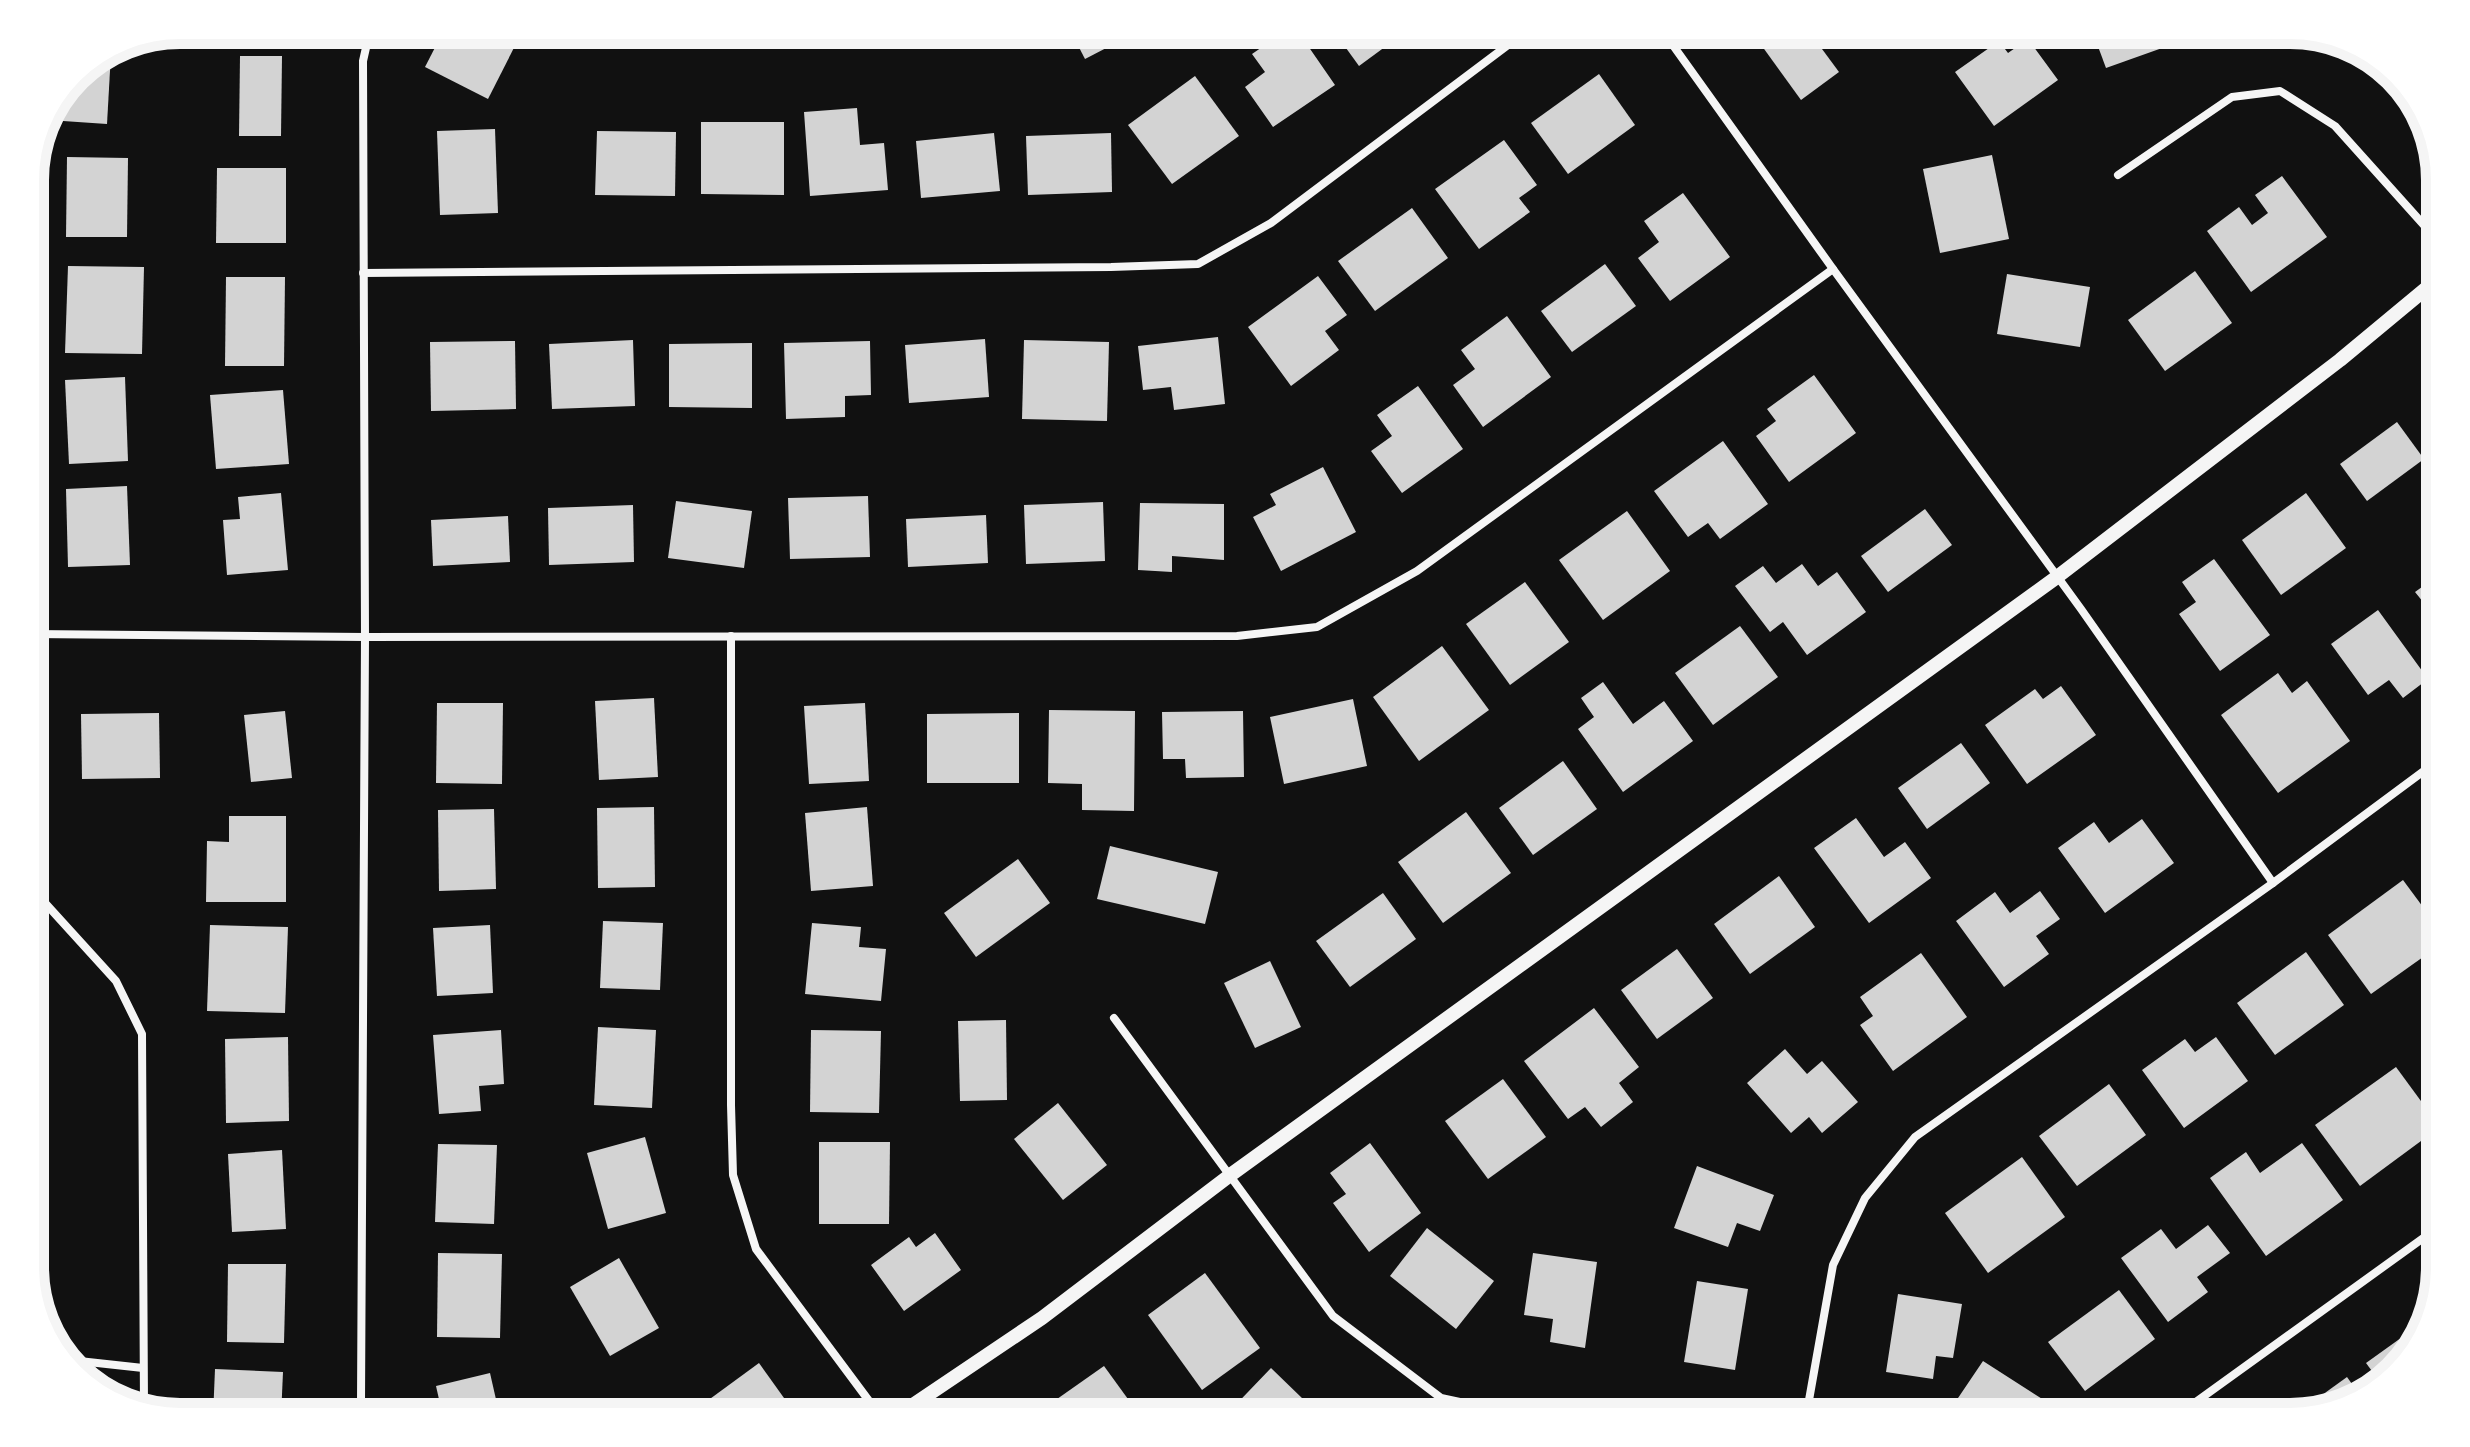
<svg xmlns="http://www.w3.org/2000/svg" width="2470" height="1447" font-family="'PT Sans Narrow',sans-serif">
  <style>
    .building { fill: #d3d3d3 }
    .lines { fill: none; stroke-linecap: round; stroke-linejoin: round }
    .minor { stroke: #f5f5f5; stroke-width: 8 }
    .tertiary { stroke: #f5f5f5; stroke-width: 14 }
    .rim { fill: none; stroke: #f5f5f5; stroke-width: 10 }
  </style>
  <rect width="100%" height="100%" fill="#111"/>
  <g class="building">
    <polygon points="444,30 523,30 488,99 425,67"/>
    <polygon points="827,30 902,30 899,48 826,36"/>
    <polygon points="945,30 1007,30 1007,32 947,41"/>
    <polygon points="1070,30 1141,30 1085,59"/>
    <polygon points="1287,30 1297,30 1335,85 1273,127 1245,87 1265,72 1252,54"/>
    <polygon points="1333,30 1408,30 1359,66"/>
    <polygon points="1761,30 1808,30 1839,72 1801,100 1754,35"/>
    <polygon points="2101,30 2175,30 2179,42 2106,68 2093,33"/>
    <polygon points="2028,39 2058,80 1994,126 1955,72 1999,41 2008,53"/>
    <polygon points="105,53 111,53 107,124 63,121 64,96 74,74"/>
    <polygon points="240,56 282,56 281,136 239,136"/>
    <polygon points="1599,74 1635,125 1568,174 1531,123"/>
    <polygon points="1195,76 1239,136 1172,184 1128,125"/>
    <polygon points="2396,81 2420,105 2424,118 2392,85"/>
    <polygon points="857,108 860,145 884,143 888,190 810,196 804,112"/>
    <polygon points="701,122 784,122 784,195 701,194"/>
    <polygon points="495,129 498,213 440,215 437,131"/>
    <polygon points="597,131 676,132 675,196 595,195"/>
    <polygon points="994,133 1000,191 921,198 916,141"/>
    <polygon points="1111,133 1112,192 1028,195 1026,136"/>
    <polygon points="1504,140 1537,185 1519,198 1530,212 1479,249 1435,189"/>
    <polygon points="1992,155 2009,239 1940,253 1923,169"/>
    <polygon points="67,157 128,158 127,237 66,237"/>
    <polygon points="217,168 286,168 286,243 216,243"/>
    <polygon points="2282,176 2327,237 2251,292 2207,231 2239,207 2252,225 2268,213 2255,195"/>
    <polygon points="1683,193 1730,257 1670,301 1638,258 1659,242 1644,221"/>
    <polygon points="1412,208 1448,258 1375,311 1338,261"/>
    <polygon points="1605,264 1636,306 1572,352 1541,311"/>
    <polygon points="68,266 144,267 142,354 65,353"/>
    <polygon points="2195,271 2232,323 2165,371 2128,320"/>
    <polygon points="2007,274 2090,287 2080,347 1997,334"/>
    <polygon points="1318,276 1347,315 1325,331 1339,350 1291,386 1248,327"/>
    <polygon points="226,277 285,277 284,366 225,366"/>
    <polygon points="1507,316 1551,377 1483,427 1453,385 1475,369 1461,350"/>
    <polygon points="1218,337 1225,404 1174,410 1171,387 1143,390 1138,346"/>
    <polygon points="985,339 989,397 909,403 905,345"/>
    <polygon points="633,340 635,406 552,409 549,344"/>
    <polygon points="1024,340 1109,342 1107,421 1022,419"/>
    <polygon points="515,341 516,409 431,411 430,342"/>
    <polygon points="870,341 871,395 845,396 845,417 786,419 784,343"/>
    <polygon points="752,343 752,408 669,407 669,344"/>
    <polygon points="1814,375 1856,433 1789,482 1756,436 1776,421 1767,409"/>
    <polygon points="125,377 128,461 69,464 65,380"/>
    <polygon points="1418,386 1463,449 1402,493 1371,451 1392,436 1377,415"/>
    <polygon points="283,390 289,464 216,469 210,395"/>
    <polygon points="2397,422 2424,459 2367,501 2340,464"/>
    <polygon points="1723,441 1768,504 1720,539 1708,523 1688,537 1654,491"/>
    <polygon points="1323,467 1356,532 1281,571 1253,517 1276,505 1270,494"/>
    <polygon points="127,486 130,565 68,567 66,489"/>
    <polygon points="281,493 288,570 227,575 223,520 240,519 238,497"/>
    <polygon points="2306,493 2346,548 2281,595 2242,540"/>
    <polygon points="868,496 870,557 790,559 788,498"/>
    <polygon points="676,501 752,511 744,568 668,558"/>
    <polygon points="1103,502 1105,561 1026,564 1024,505"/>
    <polygon points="1140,503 1224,504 1224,560 1172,556 1172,572 1138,570"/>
    <polygon points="633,505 634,562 549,565 548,508"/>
    <polygon points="1925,509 1952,545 1888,592 1861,556"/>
    <polygon points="1627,511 1670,571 1603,620 1559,560"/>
    <polygon points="986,515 988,563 908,567 906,519"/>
    <polygon points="508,516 510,562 433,566 431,520"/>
    <polygon points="2440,552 2440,623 2415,592 2440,574 2428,561"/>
    <polygon points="2214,559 2270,635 2220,671 2179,614 2196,602 2182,582"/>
    <polygon points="1802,564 1818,586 1837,572 1866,612 1807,655 1783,622 1770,632 1735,586 1763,566 1776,583"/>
    <polygon points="1525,582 1569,642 1510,685 1466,624"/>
    <polygon points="2378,610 2428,679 2403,698 2389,680 2368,695 2331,644"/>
    <polygon points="1740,626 1778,677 1713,725 1675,673"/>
    <polygon points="1442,646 1489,710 1419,761 1373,697"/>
    <polygon points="2278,673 2292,693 2307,681 2350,741 2278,793 2221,715"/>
    <polygon points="1603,682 1633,724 1664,701 1693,741 1623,792 1578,729 1594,717 1581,698"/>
    <polygon points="2061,686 2096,735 2027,784 1985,725 2035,689 2043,699"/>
    <polygon points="654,698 658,777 599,780 595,701"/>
    <polygon points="1353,699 1367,766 1284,784 1270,717"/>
    <polygon points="437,703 503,703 502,784 436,783"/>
    <polygon points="865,703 869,781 809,784 804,706"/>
    <polygon points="1049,710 1135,711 1134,811 1082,810 1082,784 1048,783"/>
    <polygon points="285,711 292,778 251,782 244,715"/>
    <polygon points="1243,711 1244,777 1186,778 1185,759 1163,759 1162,712"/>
    <polygon points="30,713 48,713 49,771 30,771"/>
    <polygon points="159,713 160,778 82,779 81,714"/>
    <polygon points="1019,713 1019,783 927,783 927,714"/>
    <polygon points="1961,743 1990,783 1927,829 1898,788"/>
    <polygon points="1563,761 1597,809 1533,855 1499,808"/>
    <polygon points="654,807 655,887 598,888 597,808"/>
    <polygon points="867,807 873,886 811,891 805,813"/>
    <polygon points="494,809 496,889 439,891 438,810"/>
    <polygon points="1466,812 1511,873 1443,923 1398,862"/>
    <polygon points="229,816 286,816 286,902 206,902 207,841 229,842"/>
    <polygon points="1856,818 1884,857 1905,842 1931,878 1869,923 1814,848"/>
    <polygon points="2142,819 2174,863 2105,913 2058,848 2094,822 2109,843"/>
    <polygon points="1110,846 1218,872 1205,924 1097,899"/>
    <polygon points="1018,859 1050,903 976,957 944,913"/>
    <polygon points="1779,876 1815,927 1750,974 1714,924"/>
    <polygon points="2403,880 2440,930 2440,945 2371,994 2328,935"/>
    <polygon points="2040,891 2060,919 2036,936 2049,954 2004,987 1956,921 1995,892 2010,913"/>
    <polygon points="1383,893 1416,939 1350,987 1316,941"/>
    <polygon points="603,921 663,923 660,990 600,988"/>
    <polygon points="812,923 861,927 859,947 886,949 881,1001 805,994"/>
    <polygon points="210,925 288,927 285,1013 207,1011"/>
    <polygon points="490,925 493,993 437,996 433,928"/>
    <polygon points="1677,949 1713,998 1657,1039 1621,990"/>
    <polygon points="2306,952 2344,1005 2275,1055 2237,1003"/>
    <polygon points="1921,953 1967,1017 1893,1071 1860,1025 1873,1016 1860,997"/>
    <polygon points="1270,961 1301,1027 1255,1048 1224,983"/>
    <polygon points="1594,1008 1639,1067 1619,1083 1633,1102 1601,1127 1585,1107 1568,1119 1524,1061"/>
    <polygon points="1006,1020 1007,1100 960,1101 958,1021"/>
    <polygon points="598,1027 656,1030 652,1108 594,1105"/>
    <polygon points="501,1030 504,1084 479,1086 481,1111 439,1114 433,1035"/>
    <polygon points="811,1030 881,1031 879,1113 810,1112"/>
    <polygon points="288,1037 289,1121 226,1123 225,1039"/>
    <polygon points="2216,1037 2248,1081 2184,1128 2142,1070 2185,1039 2195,1052"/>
    <polygon points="1785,1049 1807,1074 1822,1061 1858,1102 1822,1133 1809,1117 1791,1133 1747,1083"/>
    <polygon points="2396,1067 2440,1127 2360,1186 2315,1125"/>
    <polygon points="1503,1079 1546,1137 1488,1179 1445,1121"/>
    <polygon points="2109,1084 2146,1135 2077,1186 2039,1136"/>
    <polygon points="1058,1103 1107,1165 1063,1200 1014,1139"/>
    <polygon points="645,1137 666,1213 608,1229 587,1153"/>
    <polygon points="819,1142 890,1142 889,1224 819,1224"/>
    <polygon points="1370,1143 1421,1213 1369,1252 1333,1203 1346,1194 1330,1173"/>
    <polygon points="2302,1143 2343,1200 2266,1256 2210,1178 2246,1152 2260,1173"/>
    <polygon points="438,1144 497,1145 494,1224 435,1222"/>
    <polygon points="282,1150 286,1229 232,1232 228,1154"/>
    <polygon points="2022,1157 2065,1217 1988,1273 1945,1213"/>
    <polygon points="1697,1166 1774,1195 1760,1231 1737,1223 1728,1247 1674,1228"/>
    <polygon points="2208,1225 2230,1253 2197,1277 2208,1292 2168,1322 2121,1258 2161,1229 2176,1249"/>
    <polygon points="1427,1228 1494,1281 1456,1329 1390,1276"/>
    <polygon points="935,1233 961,1270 904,1311 871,1265 909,1237 916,1247"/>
    <polygon points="438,1253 502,1254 500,1338 437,1337"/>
    <polygon points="1533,1253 1597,1262 1585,1348 1550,1342 1553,1319 1524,1315"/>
    <polygon points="619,1258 659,1328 610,1356 570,1287"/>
    <polygon points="228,1264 286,1264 284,1343 227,1342"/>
    <polygon points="1205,1273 1260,1348 1202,1390 1148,1315"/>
    <polygon points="1697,1281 1748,1289 1735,1370 1684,1362"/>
    <polygon points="2119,1290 2155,1339 2085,1391 2048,1342"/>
    <polygon points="1898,1294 1962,1304 1953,1358 1936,1356 1933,1379 1886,1372"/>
    <polygon points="2426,1320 2420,1342 2380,1382 2366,1363"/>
    <polygon points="1983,1361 2047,1402 2038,1417 1975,1417 1976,1415 1956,1401"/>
    <polygon points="759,1363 784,1398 758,1417 713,1417 703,1404"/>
    <polygon points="1104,1366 1141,1417 1044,1417 1040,1411"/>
    <polygon points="1271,1368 1304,1400 1290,1414 1293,1417 1224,1417"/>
    <polygon points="215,1369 283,1372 281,1417 213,1417"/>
    <polygon points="490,1373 500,1417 443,1417 436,1386"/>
    <polygon points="2347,1377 2362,1398 2293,1416"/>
  </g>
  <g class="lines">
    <g class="minor">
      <polyline points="1662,30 1833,269 2081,609 2273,883"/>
      <polyline points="2118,175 2232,97 2280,91 2335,126 2440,243"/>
      <polyline points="363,273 1111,267 1198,264 1271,223 1528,30"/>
      <polyline points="30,634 365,637 1237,636 1317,627 1417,571 1833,269"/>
      <polyline points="731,636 731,1105 733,1175 756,1249 881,1417"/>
      <polyline points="30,891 36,893 116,981 142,1034 144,1407"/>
      <polyline points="1114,1018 1333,1316 1441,1398 1530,1417"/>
      <polyline points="70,1362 79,1361 143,1368"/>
      <polyline points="366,1417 361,1403 365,637 363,61 370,30"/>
      <polyline points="1806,1417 1833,1265 1865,1198 1915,1137 2273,883 2440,759"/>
      <polyline points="2175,1417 2440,1226"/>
    </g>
    <polyline class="tertiary" points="895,1417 1042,1318 1229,1176 2057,577 2340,360 2440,277"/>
  </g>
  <path d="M0 0H2470V1447H0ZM180 44H2290A136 136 0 0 1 2426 180V1267A136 136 0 0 1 2290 1403H180A136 136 0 0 1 44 1267V180A136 136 0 0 1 180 44Z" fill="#fff" fill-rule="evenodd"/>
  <path class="rim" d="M180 44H2290A136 136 0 0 1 2426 180V1267A136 136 0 0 1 2290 1403H180A136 136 0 0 1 44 1267V180A136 136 0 0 1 180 44Z"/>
</svg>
